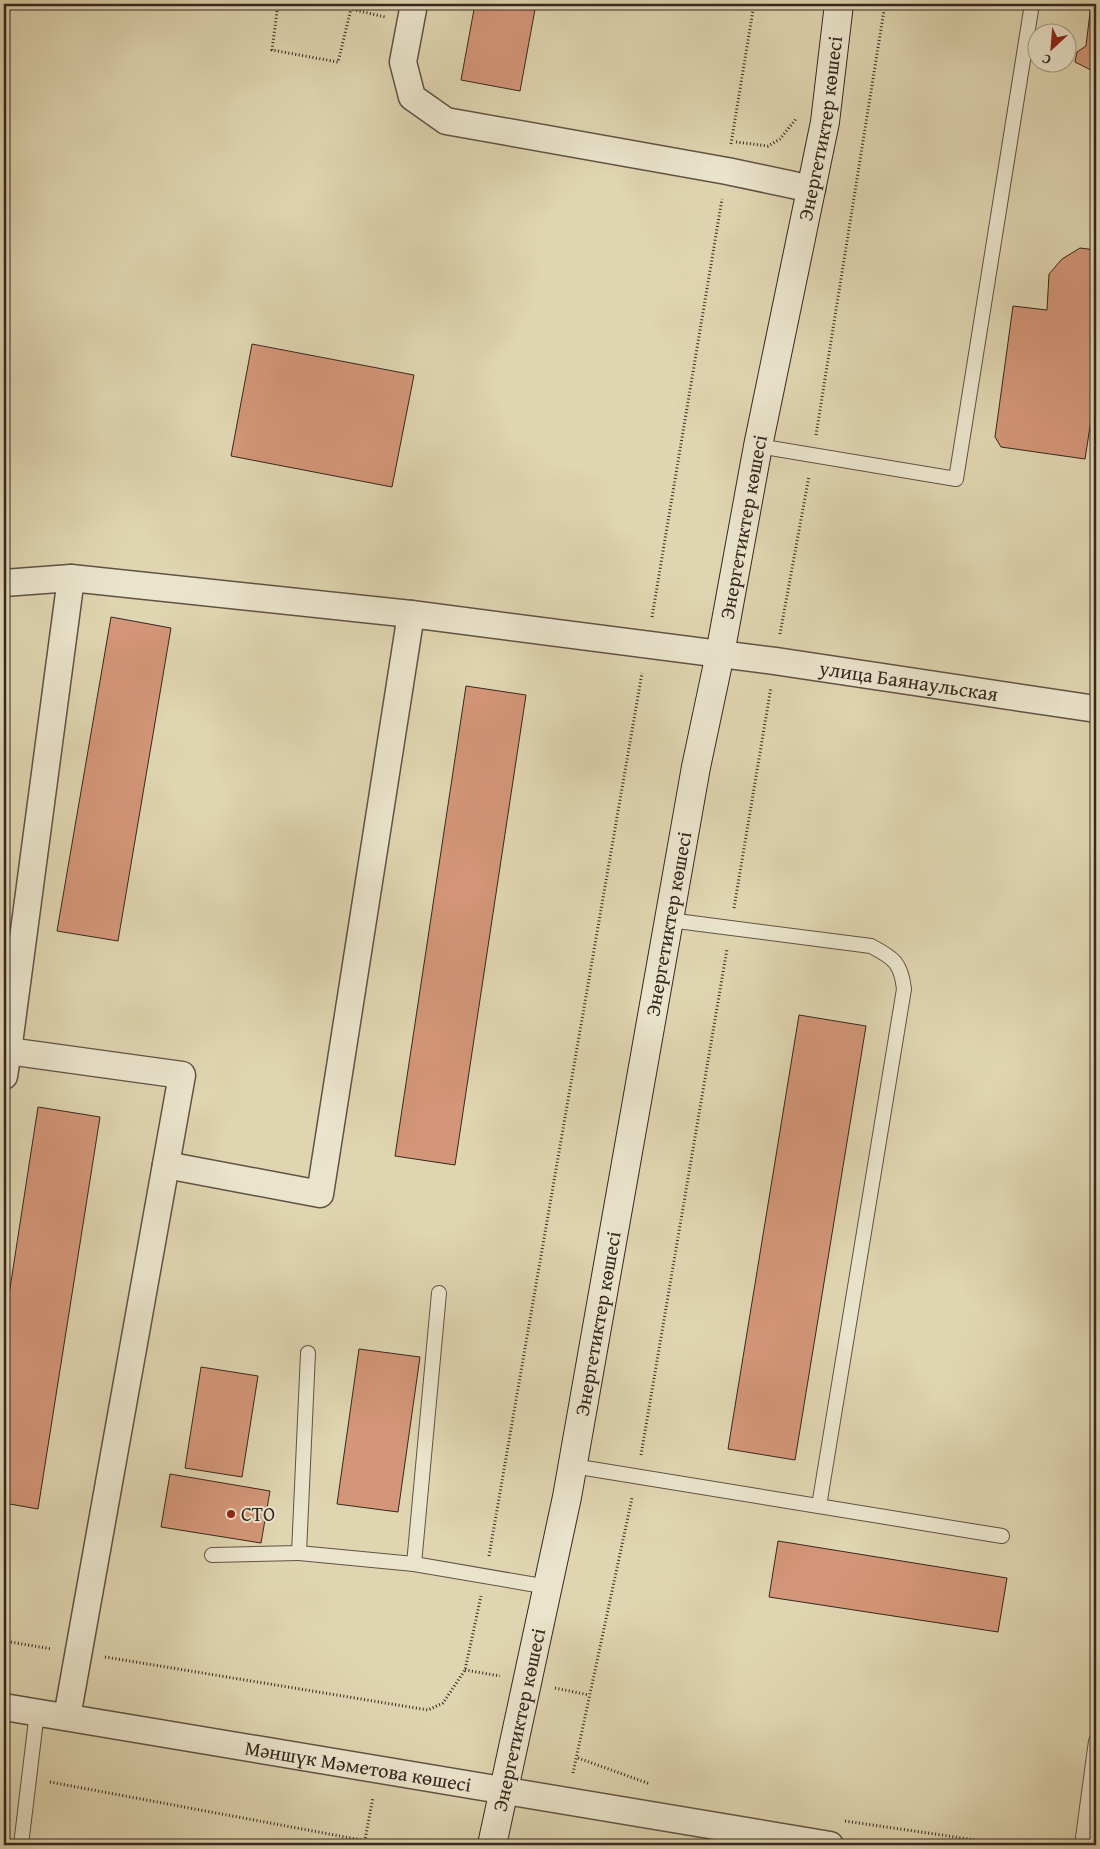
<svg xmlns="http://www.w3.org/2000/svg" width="1100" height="1849" font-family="'Gentium Book Plus',serif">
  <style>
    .building { fill: #d39678; stroke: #362720 }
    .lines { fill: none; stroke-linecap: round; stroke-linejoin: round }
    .service-casing { stroke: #605244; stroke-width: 16 }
    .minor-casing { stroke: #605244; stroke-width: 29 }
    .secondary-casing { stroke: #362720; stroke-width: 30 }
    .path { stroke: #362720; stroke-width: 3; stroke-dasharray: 1 2.5; stroke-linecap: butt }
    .service { stroke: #eae4cc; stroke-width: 14 }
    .minor { stroke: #eae4cc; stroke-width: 26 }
    .secondary { stroke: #eae4cc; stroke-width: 28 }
    .poi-dot { fill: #8f2418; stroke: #eae4cc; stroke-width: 2 }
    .labels { text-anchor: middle; stroke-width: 4; stroke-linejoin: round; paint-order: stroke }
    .street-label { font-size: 20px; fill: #362720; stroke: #eae4cc }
    .poi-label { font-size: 20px; fill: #362720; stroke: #eae4cc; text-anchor: start }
  </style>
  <rect width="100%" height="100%" fill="#dfd5b0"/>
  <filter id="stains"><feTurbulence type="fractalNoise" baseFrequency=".004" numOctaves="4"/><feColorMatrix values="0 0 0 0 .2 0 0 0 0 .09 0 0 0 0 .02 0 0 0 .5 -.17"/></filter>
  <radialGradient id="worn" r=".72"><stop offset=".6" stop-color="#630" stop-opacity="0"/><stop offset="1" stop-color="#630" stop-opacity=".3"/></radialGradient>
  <g class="building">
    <polygon points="475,4 536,4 520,91 461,80"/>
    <polygon points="1091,4 1096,4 1096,105 1094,101 1095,72 1075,62 1077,52 1086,46"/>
    <polygon points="1080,248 1096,250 1096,388 1085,459 1001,447 995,437 1013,306 1047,310 1049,274 1062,259"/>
    <polygon points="252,344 414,375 392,487 231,456"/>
    <polygon points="111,617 171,628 118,941 57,931"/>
    <polygon points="466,686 526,695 455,1165 395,1156"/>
    <polygon points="799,1015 866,1026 795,1460 728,1449"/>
    <polygon points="38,1107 100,1117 38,1509 4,1503 4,1327"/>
    <polygon points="359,1349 420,1357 398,1512 337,1504"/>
    <polygon points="201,1367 258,1376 242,1477 185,1468"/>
    <polygon points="170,1474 270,1491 261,1543 161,1527"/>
    <polygon points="778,1541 1007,1578 998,1632 769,1597"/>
  </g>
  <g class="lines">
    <defs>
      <g id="service">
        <polyline points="758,446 956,479 1032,4"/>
        <path d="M669,920l202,26c23,12 30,17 33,43l-85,517"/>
        <polyline points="308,1353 299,1553 414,1564 548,1587"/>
        <polyline points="573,1466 1002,1536"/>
        <polyline points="212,1555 299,1553"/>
        <polyline points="414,1564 439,1293"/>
        <polyline points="21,1845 37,1712"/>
        <polyline points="1082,1845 1096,1741"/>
      </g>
      <g id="minor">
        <polyline points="414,4 403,62 412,97 446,121 727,171 812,189"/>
        <polyline points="4,583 71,578"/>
        <polyline points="8,1051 71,578 411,614"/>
        <polyline points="4,1076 8,1051 182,1075 67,1717"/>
        <path id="s1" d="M166,1165l154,29 91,-580 364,47 321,48"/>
        <path id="s2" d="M4,1707l826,138"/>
      </g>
      <g id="secondary">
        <path id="s3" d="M492,1845l75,-348 129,-730 24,-113 38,-208 67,-324 14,-118"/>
      </g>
    </defs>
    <use href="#service" class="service-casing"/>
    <use href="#minor" class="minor-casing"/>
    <use href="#secondary" class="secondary-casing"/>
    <g class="path">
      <polyline points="278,4 272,50 338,62 351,9"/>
      <polyline points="352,4 351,9 385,17"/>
      <polyline points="736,142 768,146 780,139 796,119"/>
      <polyline points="731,144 754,4"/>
      <polyline points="816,435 885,4"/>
      <polyline points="652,617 722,199"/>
      <polyline points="780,634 809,476"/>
      <polyline points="734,908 771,687"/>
      <polyline points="641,1455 727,949"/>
      <polyline points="489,1556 642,673"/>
      <polyline points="4,1641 52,1649"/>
      <polyline points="105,1657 428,1710 443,1703 465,1670 481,1596"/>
      <polyline points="465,1670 500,1676"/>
      <polyline points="555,1688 589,1695"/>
      <polyline points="578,1758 650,1784"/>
      <polyline points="573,1773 632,1498"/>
      <polyline points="50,1782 388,1845"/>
      <polyline points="845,1821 1010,1845"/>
      <polyline points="364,1845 373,1797"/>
    </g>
    <use href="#service" class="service"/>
    <use href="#minor" class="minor"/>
    <use href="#secondary" class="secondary"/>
  </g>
  <circle class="poi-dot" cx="231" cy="1514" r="5"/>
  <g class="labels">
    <g class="street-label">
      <text dy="7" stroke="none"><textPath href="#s3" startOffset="1748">Энергетиктер көшесі</textPath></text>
      <text dy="7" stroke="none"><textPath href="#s3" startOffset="1342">Энергетиктер көшесі</textPath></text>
      <text dy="7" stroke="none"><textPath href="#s1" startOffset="1246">улица Баянаульская</textPath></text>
      <text dy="7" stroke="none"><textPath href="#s3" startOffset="938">Энергетиктер көшесі</textPath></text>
      <text dy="7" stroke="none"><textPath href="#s3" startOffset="532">Энергетиктер көшесі</textPath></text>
      <text dy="7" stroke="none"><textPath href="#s3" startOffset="128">Энергетиктер көшесі</textPath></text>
      <text dy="7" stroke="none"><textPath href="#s2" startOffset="359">Мәншүк Мәметова көшесі</textPath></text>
    </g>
    <g class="poi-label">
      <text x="241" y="1521">СТО</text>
    </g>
  </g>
  <rect width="1100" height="1849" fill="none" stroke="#dfd5b0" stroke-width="20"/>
  <rect x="5" y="5" width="1090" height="1839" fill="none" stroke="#362720" stroke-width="2.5"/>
  <rect x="10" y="10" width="1080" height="1829" fill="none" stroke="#362720"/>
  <g transform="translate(1052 48) rotate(206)"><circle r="24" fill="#eae4cc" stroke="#a29887"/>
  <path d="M0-4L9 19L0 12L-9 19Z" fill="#8f2418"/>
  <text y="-8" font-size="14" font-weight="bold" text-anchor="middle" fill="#362720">С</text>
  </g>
  <rect width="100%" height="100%" filter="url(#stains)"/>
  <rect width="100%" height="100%" fill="url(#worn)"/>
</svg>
